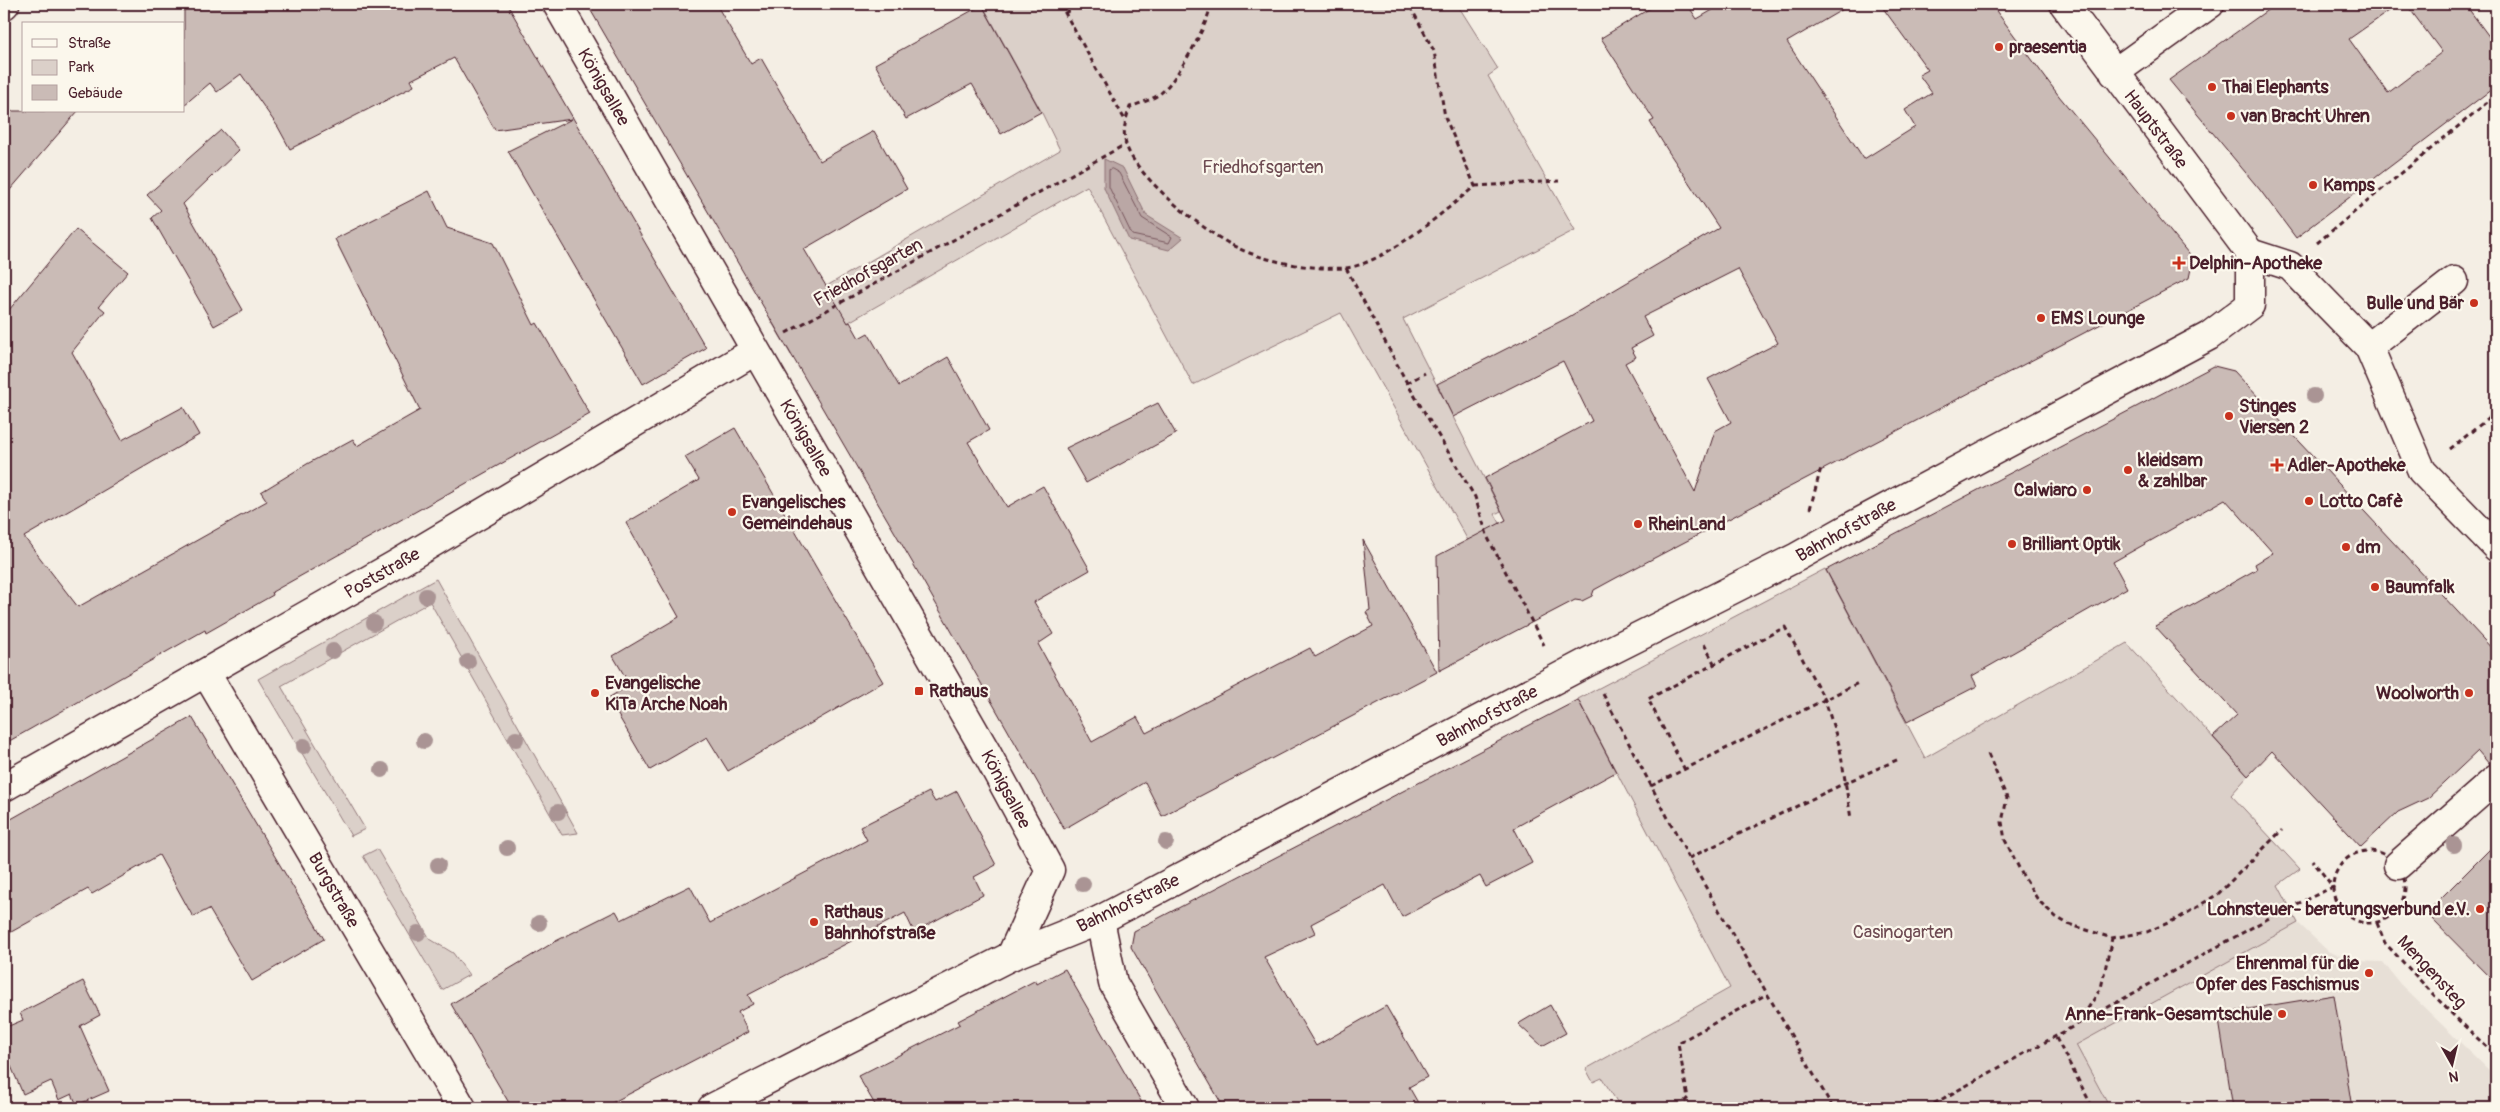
<svg xmlns="http://www.w3.org/2000/svg" width="2500" height="1112" font-family="Pangolin,sans-serif">
  <style>
    .built { fill: #e7dfd6 }
    .green { fill: #dbd0c9; stroke: #92787a }
    .water { fill: #baa7a5; stroke: #8d7174 }
    .lines { fill: none; stroke-linecap: round; stroke-linejoin: round }
    .shore { stroke: #77555c; stroke-width: 1 }
    .building { fill: #cabbb6; stroke: #4a1f2b; fill-rule: evenodd }
    .pedestrian-casing { stroke: #4a1f2b; stroke-width: 31 }
    .minor-casing { stroke: #4a1f2b; stroke-width: 31 }
    .secondary-casing { stroke: #4a1f2b; stroke-width: 31 }
    .path { stroke: #4a1f2b; stroke-width: 3; stroke-dasharray: 5 4; stroke-linecap: butt }
    .pedestrian { stroke: #fbf7ec; stroke-width: 28 }
    .minor { stroke: #fbf7ec; stroke-width: 28 }
    .secondary { stroke: #fbf7ec; stroke-width: 28 }
    .tree { fill: #aa9494 }
    .poi-dot { fill: #c8321e; stroke: #fbf7ec; stroke-width: 2 }
    .labels { text-anchor: middle; stroke-width: 4.5; stroke-linejoin: round; paint-order: stroke }
    .poi-label { font-size: 18px; font-weight: bold; fill: #4a1f2b; stroke: #fbf7ec; text-anchor: start }
    .street-label { font-size: 18px; fill: #4a1f2b; stroke: #fbf7ec }
    .park-label { font-size: 18px; fill: #6e4b52; stroke: #fbf7ec }
  </style>
  <rect width="100%" height="100%" fill="#f4eee4"/>
  <filter id="ink" filterUnits="userSpaceOnUse"><feTurbulence type="fractalNoise" baseFrequency=".02" numOctaves="2"/><feDisplacementMap in="SourceGraphic" scale="10" xChannelSelector="R" yChannelSelector="G"/><feConvolveMatrix kernelMatrix="1 2 1 2 8 2 1 2 1" color-interpolation-filters="sRGB"/></filter>
  <g filter="url(#ink)">
    <polygon class="built" points="2298,923 2329,952 2355,961 2383,962 2400,984 2496,1077 2496,1108 2110,1108 2075,1045"/>
    <g class="green">
      <polygon points="982,4 1457,4 1498,69 1488,76 1575,230 1403,319 1501,511 1495,514 1512,545 1480,562 1341,313 1193,385 1087,186 791,355 770,319 1060,150 1041,111"/>
      <polygon points="1825,569 1925,758 2127,643 2248,776 2231,795 2300,869 2278,885 2298,923 2076,1045 2110,1108 1621,1108 1602,1078 1593,1082 1586,1069 1730,988 1578,699"/>
      <polygon points="436,579 578,833 562,835 430,602 281,686 365,829 351,836 258,679"/>
      <polygon points="377,849 430,939 453,953 469,975 442,990 363,856"/>
    </g>
    <polygon class="water" points="1104,159 1123,168 1146,215 1183,238 1169,250 1129,240 1104,188"/>
    <g class="lines">
      <polygon class="shore" points="1112,169 1119,173 1142,218 1172,237 1169,243 1132,235 1109,187 1109,170"/>
    </g>
    <g class="building">
      <polygon points="184,4 507,4 706,348 643,384 508,151 572,119 495,130 454,58 411,80 414,86 290,149 278,127 241,74 217,92 210,83 184,105"/>
      <polygon points="587,4 716,4 751,64 761,58 820,161 874,131 907,189 804,249 848,323 850,322 859,338 868,333 899,386 948,357 989,430 968,442 1007,507 1043,486 1090,570 1034,602 1053,634 1038,644 1092,742 1137,717 1146,733 1310,648 1315,657 1373,626 1366,612 1370,610 1363,540 1437,672 1162,816 1145,782 1064,829 915,567"/>
      <path d="M1657,4h30l10,15 26,-15h129l-65,38 77,117 51,-32 -10,-17 27,-17 -13,-18 9,-5 -48,-66h111l68,92 134,163 -4,19 -573,300 -22,12 -2,6 -10,5 -7,-1 -136,71 -2,-115 69,-36 -21,-42 107,-57 -29,-60 -110,56 -16,-33 130,-66 152,-90 -51,-77 -18,-29 4,-2 -53,-82zM1738,269l40,74 -70,36 23,43 -16,9 -20,61 -70,-129 11,-6 -5,-9 22,-12 -10,-19z"/>
      <polygon points="2276,4 2399,4 2349,39 2388,93 2442,52 2406,4 2465,4 2496,46 2496,86 2296,238 2260,190 2169,80"/>
      <polygon points="982,5 1041,112 1001,134 972,84 906,119 875,64"/>
      <polygon points="4,111 78,111 4,197"/>
      <polygon points="221,130 239,150 183,204 243,310 214,326 152,218 161,210 147,195"/>
      <polygon points="429,191 447,228 493,243 534,325 537,323 590,414 272,592 273,595 206,633 205,630 4,744 4,316 76,229 128,272 99,306 105,311 72,352 122,440 183,407 199,435 24,537 78,607 267,501 261,492 307,464 353,439 357,446 420,410 335,239"/>
      <polygon points="2214,366 2234,371 2496,653 2496,764 2490,765 2478,751 2428,798 2398,812 2361,847 2272,751 2248,776 2213,737 2237,715 2155,626 2257,569 2255,564 2273,553 2225,499 2113,562 2127,588 1972,676 1977,686 1907,722 1826,570"/>
      <polygon points="1158,403 1176,434 1086,483 1066,448"/>
      <polygon points="735,428 883,682 728,771 707,737 650,770 608,698 630,685 613,656 679,617 626,523 699,480 685,457"/>
      <polygon points="1578,700 1616,772 1514,828 1532,863 1486,887 1480,876 1402,917 1385,885 1311,924 1315,933 1264,957 1316,1046 1386,1006 1427,1077 1409,1087 1421,1108 1224,1108 1131,947 1134,931"/>
      <polygon points="192,717 324,939 252,981 209,909 193,917 159,855 92,894 88,889 4,936 4,823"/>
      <polygon points="957,791 996,865 974,877 983,895 914,932 905,913 748,995 753,1004 738,1012 748,1032 602,1108 512,1108 451,1004 556,941 616,911 621,920 690,886 710,923 867,840 860,827 929,792 935,802"/>
      <polygon points="2496,843 2496,984 2426,913"/>
      <polygon points="1065,969 1145,1108 877,1108 858,1076 960,1024 958,1021 1036,980 1037,984"/>
      <polygon points="83,981 100,1015 80,1026 109,1091 77,1105 72,1094 59,1100 51,1081 23,1094 4,1050 4,1028 23,1020 20,1013"/>
      <polygon points="2334,995 2352,1108 2233,1108 2218,1014"/>
      <polygon points="1550,1005 1566,1033 1542,1046 1518,1024"/>
    </g>
    <g class="lines">
      <defs>
        <g id="pedestrian">
          <polyline points="2250,253 2290,266 2369,347 2422,471 2496,547"/>
          <polyline points="2369,347 2454,281"/>
          <polyline points="2398,865 2496,779"/>
        </g>
        <g id="minor">
          <polyline points="557,4 985,750 1050,870 1011,956"/>
          <polyline points="2114,73 2210,4"/>
          <polyline points="206,673 462,1108"/>
          <polyline points="4,787 395,565 755,351"/>
          <polyline points="1100,920 1113,983 1185,1108"/>
          <polyline points="712,1108 1011,956 1100,920 1586,663 1797,557 1854,525 2209,336 2250,305 2250,253 2064,4"/>
        </g>
        <polyline id="secondary" points="4,5 5,4"/>
      </defs>
      <use href="#pedestrian" class="pedestrian-casing"/>
      <use href="#minor" class="minor-casing"/>
      <use href="#secondary" class="secondary-casing"/>
      <g class="path">
        <polyline points="1060,4 1125,120"/>
        <path d="M1211,4c-3,21 -33,74 -49,88 -7,7 -22,11 -32,15 -4,11 -8,25 -4,37 8,32 82,91 112,104 29,14 75,22 107,20 38,-3 101,-58 130,-82l-30,-69 -11,-66 -25,-47"/>
        <polyline points="2493,4 2496,8"/>
        <polyline points="1065,13 1081,4"/>
        <polyline points="1475,186 1559,181"/>
        <polyline points="2317,243 2496,95"/>
        <polyline points="1346,268 1407,383 1475,497 1488,538 1544,645"/>
        <polyline points="786,333 1126,144"/>
        <polyline points="1407,383 1425,373"/>
        <polyline points="2450,449 2496,412"/>
        <polyline points="1810,509 1821,468"/>
        <polyline points="1704,644 1714,663"/>
        <polyline points="1603,694 1689,858 1833,1108"/>
        <polyline points="1988,754 2007,798 2002,822 2005,840 2022,874 2038,900 2056,917 2068,924 2112,938 2147,932 2179,918 2218,894 2282,830"/>
        <polyline points="1685,770 1648,699 1785,627 1825,700 1840,748 1851,819"/>
        <polyline points="1651,786 1858,683"/>
        <circle cx="2369" cy="887" r="36"/>
        <polyline points="1689,858 1845,783 1899,759"/>
        <polyline points="2377,923 2385,943 2448,1010 2496,1056"/>
        <polyline points="2078,1024 2101,988 2112,938"/>
        <polyline points="2056,1038 2093,1108"/>
        <polyline points="1678,1108 1688,1098 1678,1043 1767,994"/>
        <polyline points="1926,1108 2280,912 2333,887 2312,860"/>
      </g>
      <use href="#pedestrian" class="pedestrian"/>
      <use href="#minor" class="minor"/>
      <use href="#secondary" class="secondary"/>
    </g>
    <g class="tree">
      <circle cx="2314" cy="396" r="8"/>
      <circle cx="426" cy="596" r="8"/>
      <circle cx="374" cy="623" r="8"/>
      <circle cx="333" cy="651" r="8"/>
      <circle cx="468" cy="662" r="8"/>
      <circle cx="516" cy="739" r="8"/>
      <circle cx="424" cy="741" r="8"/>
      <circle cx="304" cy="746" r="8"/>
      <circle cx="382" cy="770" r="8"/>
      <circle cx="558" cy="812" r="8"/>
      <circle cx="1166" cy="842" r="8"/>
      <circle cx="2454" cy="845" r="8"/>
      <circle cx="507" cy="848" r="8"/>
      <circle cx="438" cy="865" r="8"/>
      <circle cx="1083" cy="884" r="8"/>
      <circle cx="539" cy="923" r="8"/>
      <circle cx="418" cy="933" r="8"/>
    </g>
  </g>
  <g class="poi-dot">
    <circle cx="1999" cy="47" r="5"/>
    <circle cx="2212" cy="87" r="5"/>
    <circle cx="2231" cy="116" r="5"/>
    <circle cx="2313" cy="185" r="5"/>
    <path d="M2176.5 255.5h5v5h5v5h-5v5h-5v-5h-5v-5h5z"/>
    <circle cx="2474" cy="303" r="5"/>
    <circle cx="2041" cy="318" r="5"/>
    <circle cx="2229" cy="416" r="5"/>
    <path d="M2274.5 457.5h5v5h5v5h-5v5h-5v-5h-5v-5h5z"/>
    <circle cx="2128" cy="470" r="5"/>
    <circle cx="2087" cy="490" r="5"/>
    <circle cx="2309" cy="501" r="5"/>
    <circle cx="732" cy="512" r="5"/>
    <circle cx="1638" cy="524" r="5"/>
    <circle cx="2012" cy="544" r="5"/>
    <circle cx="2346" cy="547" r="5"/>
    <circle cx="2375" cy="587" r="5"/>
    <rect x="914" y="686" width="10" height="10" rx="2.5"/>
    <circle cx="595" cy="693" r="5"/>
    <circle cx="2469" cy="693" r="5"/>
    <circle cx="2480" cy="909" r="5"/>
    <circle cx="814" cy="922" r="5"/>
    <circle cx="2369" cy="973" r="5"/>
    <circle cx="2282" cy="1014" r="5"/>
  </g>
  <g class="labels">
    <g class="poi-label">
      <text x="2009" y="53">praesentia</text>
      <text x="2222" y="93">Thai Elephants</text>
      <text x="2241" y="122">van Bracht Uhren</text>
      <text x="2323" y="191">Kamps</text>
      <text x="2189" y="269">Delphin-Apotheke</text>
      <text x="2464" y="309" text-anchor="end">Bulle und Bär</text>
      <text x="2051" y="324">EMS Lounge</text>
      <text x="2239" y="412">Stinges<tspan x="2239" dy="21">Viersen 2</tspan></text>
      <text x="2138" y="466">kleidsam<tspan x="2138" dy="21">&amp; zahlbar</tspan></text>
      <text x="2287" y="471">Adler-Apotheke</text>
      <text x="2077" y="496" text-anchor="end">Calwiaro</text>
      <text x="2319" y="507">Lotto Cafè</text>
      <text x="742" y="508">Evangelisches<tspan x="742" dy="21">Gemeindehaus</tspan></text>
      <text x="1648" y="530">RheinLand</text>
      <text x="2022" y="550">Brilliant Optik</text>
      <text x="2356" y="553">dm</text>
      <text x="2385" y="593">Baumfalk</text>
      <text x="605" y="689">Evangelische<tspan x="605" dy="21">KiTa Arche Noah</tspan></text>
      <text x="929" y="697">Rathaus</text>
      <text x="2459" y="699" text-anchor="end">Woolworth</text>
      <text x="2470" y="915" text-anchor="end">Lohnsteuer- beratungsverbund e.V.</text>
      <text x="824" y="918">Rathaus<tspan x="824" dy="21">Bahnhofstraße</tspan></text>
      <text x="2359" y="969" text-anchor="end">Ehrenmal für die<tspan x="2359" dy="21">Opfer des Faschismus</tspan></text>
      <text x="2272" y="1020" text-anchor="end">Anne-Frank-Gesamtschule</text>
    </g>
    <g class="street-label">
      <text transform="translate(604 87) rotate(60)" y="6">Königsallee</text>
      <text transform="translate(2156 129) rotate(53)" y="6">Hauptstraße</text>
      <text transform="translate(868 272) rotate(-29)" y="6">Friedhofsgarten</text>
      <text transform="translate(806 438) rotate(60)" y="6">Königsallee</text>
      <text transform="translate(1846 530) rotate(-29)" y="6">Bahnhofstraße</text>
      <text transform="translate(382 573) rotate(-30)" y="6">Poststraße</text>
      <text transform="translate(1487 716) rotate(-28)" y="6">Bahnhofstraße</text>
      <text transform="translate(1006 789) rotate(62)" y="6">Königsallee</text>
      <text transform="translate(334 890) rotate(60)" y="6">Burgstraße</text>
      <text transform="translate(1128 903) rotate(-26)" y="6">Bahnhofstraße</text>
      <text transform="translate(2432 972) rotate(47)" y="6">Mengensteg</text>
    </g>
    <g class="park-label">
      <text x="1263" y="173">Friedhofsgarten</text>
      <text x="1903" y="938">Casinogarten</text>
    </g>
  </g>
  <rect width="2500" height="1112" fill="none" stroke="#fbf7ec" stroke-width="20"/>
  <rect x="10" y="10" width="2480" height="1092" fill="none" stroke="#4a1f2b" stroke-width="2" filter="url(#ink)"/>
  <rect x="22" y="22" width="162" height="90" fill="#fbf7ec" stroke="#b4a19f"/>
  <rect x="32" y="39" width="25" height="8" fill="#fbf7ec" stroke="#b4a19f"/>
  <text x="68" y="48" font-size="15" fill="#4a1f2b">Straße</text>
  <rect x="32" y="60" width="25" height="15" fill="#dbd0c9" stroke="#b4a19f"/>
  <text x="68" y="72" font-size="15" fill="#4a1f2b">Park</text>
  <rect x="32" y="85" width="25" height="15" fill="#cabbb6" stroke="#b4a19f"/>
  <text x="68" y="98" font-size="15" fill="#4a1f2b">Gebäude</text>
  <g transform="translate(2452 1064) rotate(172)" stroke="#fbf7ec" stroke-width="4" paint-order="stroke">
  <path d="M0-4L9 19L0 12L-9 19Z" fill="#4a1f2b"/>
  <text y="-8" font-size="14" font-weight="bold" text-anchor="middle" fill="#4a1f2b">N</text>
  </g>
</svg>
